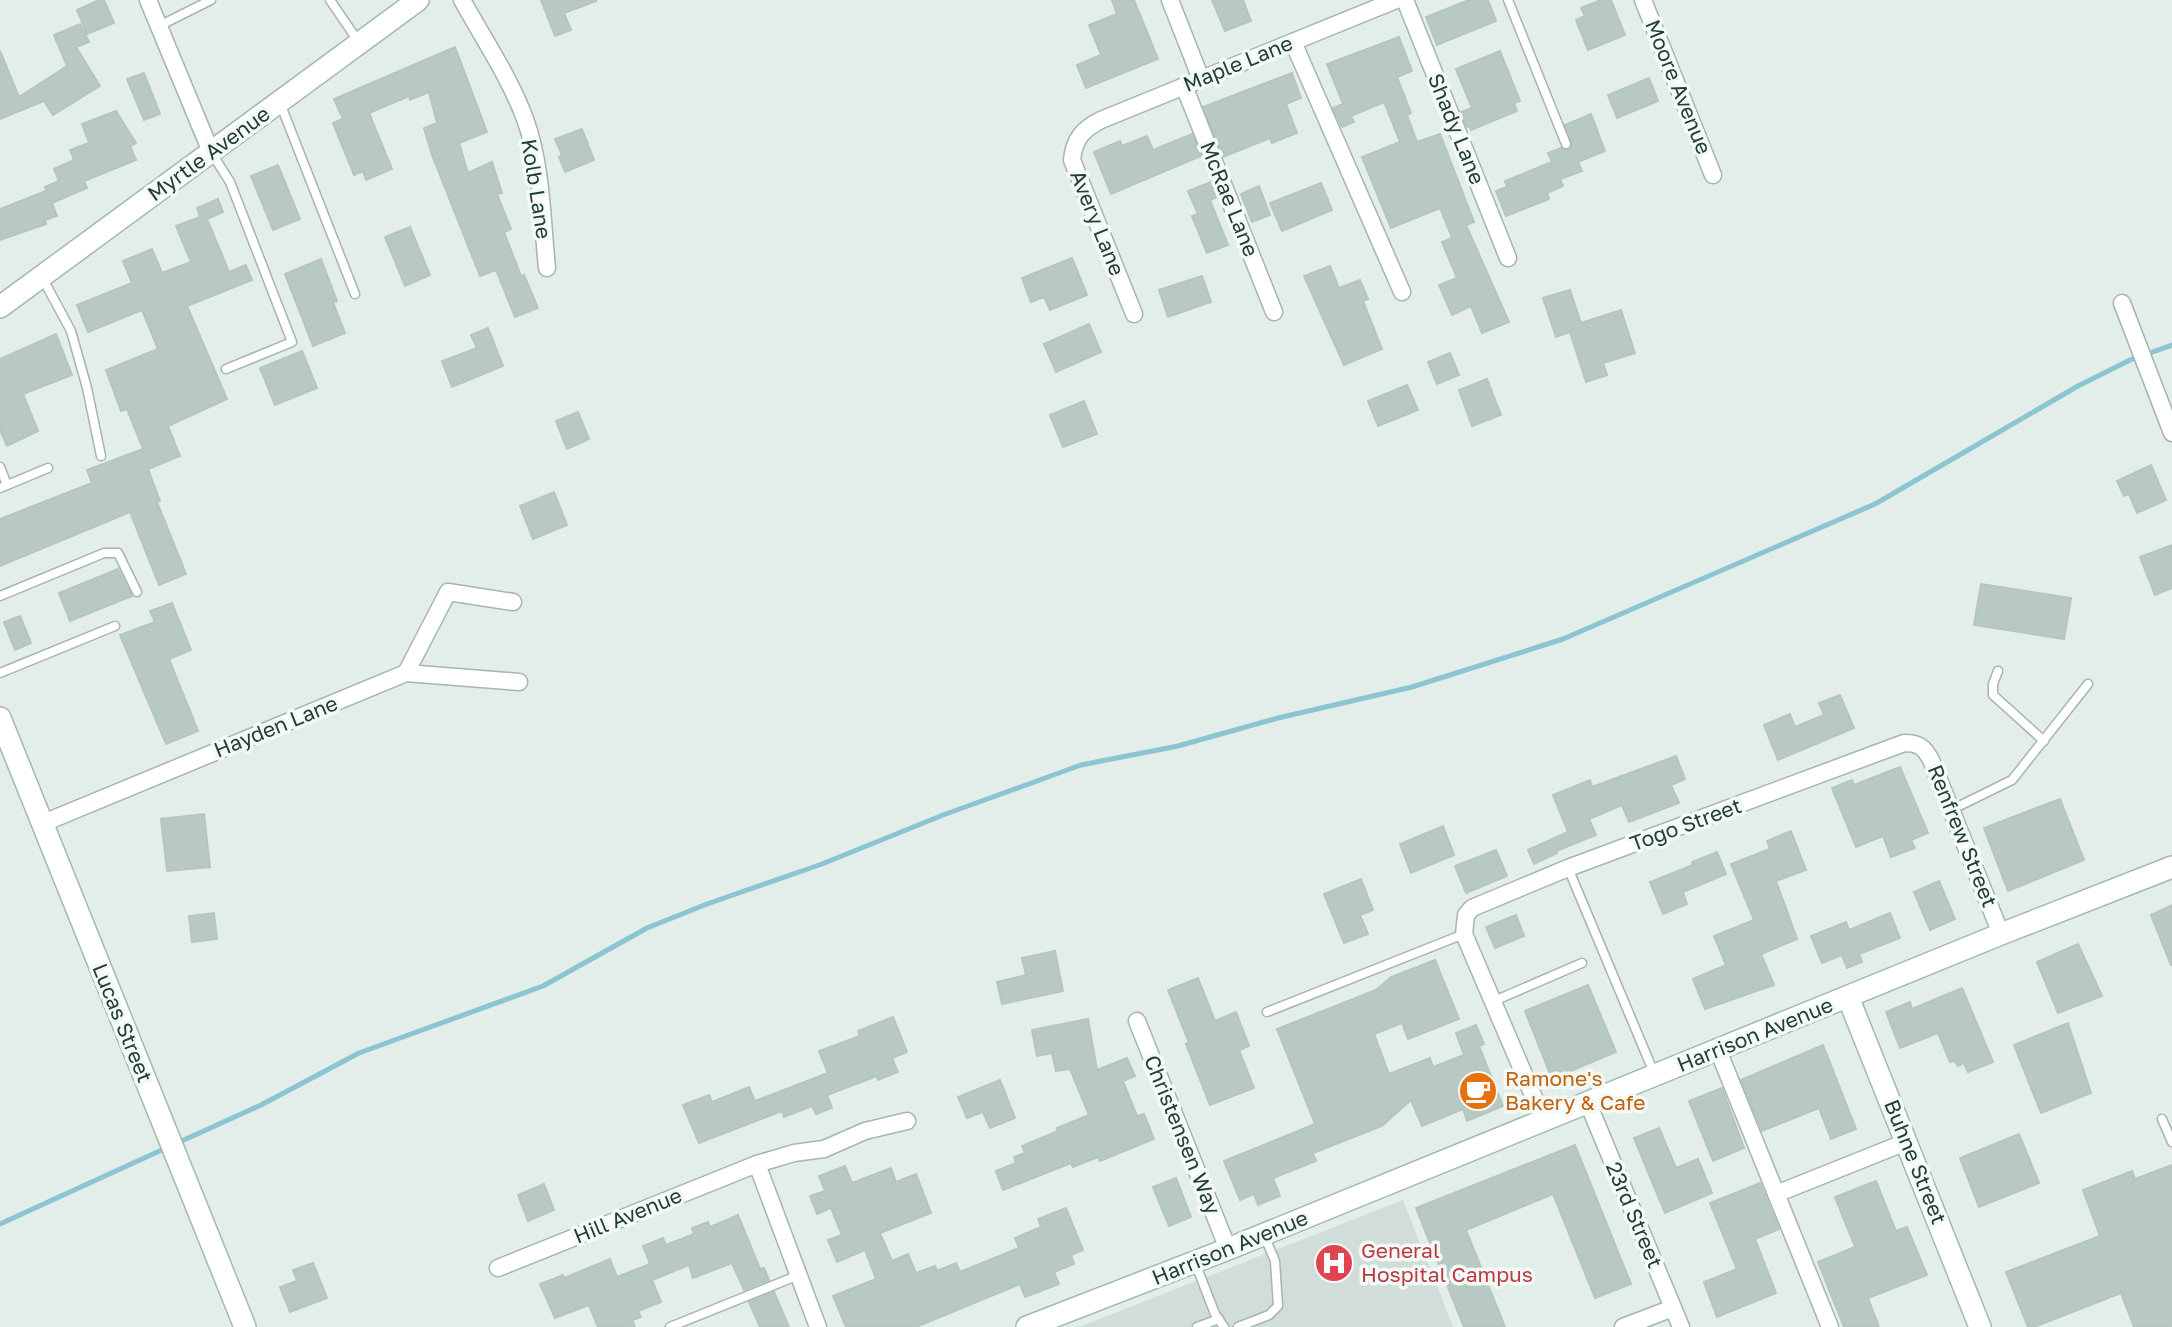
<svg xmlns="http://www.w3.org/2000/svg" width="2172" height="1327" font-family="'Golos Text',sans-serif">
  <style>
    .built { fill: #d1ddd8 }
    .lines { fill: none; stroke-linecap: round; stroke-linejoin: round }
    .stream { stroke: #8bc5d2; stroke-width: 5 }
    .building { fill: #b8c8c2; stroke: #b5c6c0; stroke-width: 2 }
    .lane-casing { stroke: #a5b5b0; stroke-width: 11 }
    .street-casing { stroke: #a5b5b0; stroke-width: 19 }
    .secondary-casing { stroke: #a1b9b1; stroke-width: 24 }
    .lane { stroke: #fff; stroke-width: 8 }
    .street { stroke: #fff; stroke-width: 16 }
    .secondary { stroke: #fff; stroke-width: 21 }
    .labels { text-anchor: middle; stroke-width: 7; stroke-linejoin: round; paint-order: stroke }
    .street-label { font-size: 21px; fill: #223e38; stroke: #f3f9f6 }
    .food-label { font-size: 21px; fill: #c56008; stroke: #f3f9f6; text-anchor: start }
    .health-label { font-size: 21px; fill: #be3a42; stroke: #f3f9f6; text-anchor: start }
  </style>
  <rect width="100%" height="100%" fill="#e3ede9"/>
  <polygon class="built" points="1403,1200 1453,1327 1079,1327"/>
  <g class="lines">
    <g class="stream">
      <polyline points="175,1144 261,1105 359,1053 543,986 647,928 707,904 822,864 943,815 1081,765 1178,746 1278,718 1412,687 1563,639 1875,504 2078,386 2130,360 2172,345"/>
      <polyline points="0,1224 166,1148"/>
    </g>
  </g>
  <g class="building">
    <polygon points="99,0 104,0 114,23 87,34 77,10"/>
    <polygon points="541,0 596,0 596,1 564,13 571,30 555,36"/>
    <polygon points="1112,0 1134,0 1158,59 1086,88 1077,65 1101,55 1089,25 1117,14"/>
    <polygon points="1212,0 1243,0 1251,21 1225,31"/>
    <polygon points="1469,0 1488,0 1496,21 1437,45 1426,17"/>
    <polygon points="1601,0 1611,0 1625,35 1588,50 1576,20 1585,16 1581,8"/>
    <polygon points="80,24 89,42 76,47 100,86 53,115 44,101 0,119 0,51 19,97 67,66 54,35"/>
    <polygon points="1399,37 1412,71 1397,77 1411,113 1407,115 1417,142 1440,134 1474,222 1466,225 1509,322 1482,333 1471,306 1452,315 1439,285 1457,278 1442,242 1452,238 1440,208 1391,228 1362,157 1400,142 1384,102 1351,116 1354,122 1342,127 1333,108 1343,104 1327,64"/>
    <polygon points="455,47 487,132 459,143 468,173 492,162 502,193 497,194 511,229 504,232 521,276 524,275 538,308 515,317 496,270 480,276 432,155 424,128 437,123 429,92 410,100 409,96 369,113 392,169 366,180 363,171 354,175 333,123 343,119 334,99"/>
    <polygon points="1500,51 1520,101 1514,103 1517,111 1471,130 1469,126 1467,127 1461,112 1472,108 1456,69"/>
    <polygon points="144,73 160,114 144,120 127,79"/>
    <polygon points="1292,73 1301,98 1286,104 1297,133 1272,143 1270,138 1223,157 1203,107"/>
    <polygon points="1649,78 1658,101 1617,118 1608,95"/>
    <polygon points="116,111 136,143 130,146 136,160 84,181 87,188 52,203 57,216 45,220 46,224 0,240 0,209 46,191 45,187 59,181 54,169 74,160 70,150 89,143 82,124"/>
    <polygon points="1591,114 1605,151 1578,162 1582,171 1560,179 1563,186 1547,193 1549,199 1506,216 1496,191 1507,187 1505,181 1552,162 1548,153 1561,148 1566,150 1571,149 1572,142 1565,125"/>
    <polygon points="582,129 594,160 565,172 559,157 562,155 555,139"/>
    <polygon points="1192,134 1201,156 1111,194 1094,152 1120,141 1122,146 1147,136 1153,150"/>
    <polygon points="278,165 300,219 273,230 251,176"/>
    <polygon points="1211,182 1217,197 1210,200 1228,245 1207,253 1192,216 1198,214 1188,191"/>
    <polygon points="1321,183 1332,210 1282,231 1270,203"/>
    <polygon points="1259,186 1270,215 1252,222 1241,194"/>
    <polygon points="218,199 223,212 207,219 229,272 246,265 252,280 187,306 227,399 168,426 180,456 148,469 160,501 157,502 186,574 159,585 130,512 0,566 0,519 92,483 87,470 143,449 127,409 121,411 106,370 158,349 142,310 88,332 77,305 132,283 123,261 152,249 162,273 191,262 176,226 200,217 197,208"/>
    <polygon points="410,227 430,275 405,286 385,237"/>
    <polygon points="1072,258 1087,295 1050,310 1044,297 1031,302 1022,278"/>
    <polygon points="321,259 337,301 333,302 345,333 313,346 285,274"/>
    <polygon points="1330,266 1339,288 1360,280 1368,299 1363,301 1382,349 1344,365 1304,276"/>
    <polygon points="1202,276 1211,302 1168,317 1159,290"/>
    <polygon points="1570,290 1581,323 1621,310 1635,353 1603,363 1607,375 1586,382 1570,332 1556,337 1543,298"/>
    <polygon points="1089,324 1101,352 1056,372 1044,344"/>
    <polygon points="488,328 503,366 452,387 442,361 477,348 471,335"/>
    <polygon points="56,334 72,375 23,394 38,431 7,446 0,430 0,359"/>
    <polygon points="302,351 317,388 275,405 260,368"/>
    <polygon points="1450,353 1459,375 1437,384 1428,362"/>
    <polygon points="1487,379 1501,415 1472,426 1459,390"/>
    <polygon points="1407,385 1418,410 1378,426 1368,401"/>
    <polygon points="1084,401 1097,434 1063,447 1050,415"/>
    <polygon points="578,412 589,439 567,449 556,421"/>
    <polygon points="2151,465 2166,500 2137,513 2129,494 2124,496 2117,481"/>
    <polygon points="554,492 567,525 533,539 520,506"/>
    <polygon points="2172,545 2172,588 2155,595 2140,557"/>
    <polygon points="118,569 132,596 70,621 59,593"/>
    <polygon points="1981,584 2071,598 2064,639 1974,625"/>
    <polygon points="172,603 191,650 169,659 198,731 166,744 120,635 155,622 150,611"/>
    <polygon points="20,616 31,643 15,650 4,622"/>
    <polygon points="1840,695 1854,728 1778,760 1764,725 1790,714 1795,727 1824,715 1819,703"/>
    <polygon points="1676,756 1685,779 1671,785 1679,803 1629,822 1622,805 1589,819 1596,835 1556,851 1557,853 1534,864 1528,850 1568,832 1553,795 1590,780 1592,787"/>
    <polygon points="1900,767 1928,833 1911,840 1915,848 1891,857 1883,836 1856,847 1832,788 1852,780 1854,785"/>
    <polygon points="2060,799 2084,860 2008,891 1984,828"/>
    <polygon points="204,814 210,867 167,871 161,819"/>
    <polygon points="1443,826 1454,855 1411,873 1400,844"/>
    <polygon points="1791,831 1806,870 1776,881 1797,939 1761,954 1774,985 1705,1009 1693,979 1726,965 1714,936 1754,920 1731,864 1770,849 1767,841"/>
    <polygon points="1496,850 1507,876 1466,893 1455,866"/>
    <polygon points="1717,852 1726,874 1683,892 1687,904 1663,914 1650,882 1693,865 1692,862"/>
    <polygon points="1361,879 1373,910 1360,915 1368,934 1344,943 1324,894"/>
    <polygon points="1939,881 1955,919 1930,930 1914,892"/>
    <polygon points="2172,905 2172,965 2171,965 2151,915"/>
    <polygon points="214,913 217,939 192,942 189,916"/>
    <polygon points="1890,913 1900,938 1859,954 1862,962 1847,968 1842,955 1822,963 1811,936 1846,922 1849,930"/>
    <polygon points="1516,915 1524,936 1495,948 1486,927"/>
    <polygon points="2078,944 2102,996 2058,1013 2037,962"/>
    <polygon points="1055,951 1063,991 1002,1004 997,982 1026,975 1022,958"/>
    <polygon points="1435,960 1459,1019 1408,1039 1402,1023 1374,1034 1389,1074 1430,1058 1433,1067 1464,1055 1456,1033 1476,1025 1484,1044 1479,1046 1503,1106 1467,1121 1463,1109 1422,1126 1411,1100 1382,1126 1313,1153 1316,1161 1273,1178 1280,1196 1258,1205 1254,1194 1240,1200 1224,1161 1315,1124 1277,1029 1376,990 1391,977"/>
    <polygon points="1198,978 1215,1021 1236,1012 1249,1046 1239,1050 1254,1088 1210,1105 1186,1044 1189,1043 1168,990"/>
    <polygon points="1588,985 1616,1052 1552,1079 1525,1011"/>
    <polygon points="1962,988 1993,1062 1968,1072 1964,1063 1958,1066 1955,1061 1950,1062 1938,1033 1900,1048 1886,1012 1910,1002 1912,1009"/>
    <polygon points="893,1017 907,1052 892,1058 898,1072 878,1080 877,1076 827,1095 832,1108 816,1114 812,1106 784,1117 782,1111 699,1143 683,1105 709,1095 712,1102 749,1087 755,1101 828,1073 819,1051 860,1036 858,1031"/>
    <polygon points="1088,1019 1097,1070 1127,1058 1135,1076 1123,1081 1137,1116 1144,1114 1154,1139 1100,1161 1098,1157 1073,1167 1071,1163 1003,1190 996,1171 1016,1163 1014,1157 1025,1153 1022,1146 1058,1131 1057,1128 1089,1115 1070,1069 1056,1071 1052,1053 1037,1056 1032,1030"/>
    <polygon points="2068,1023 2091,1093 2041,1113 2014,1045"/>
    <polygon points="1823,1045 1856,1129 1831,1139 1819,1108 1762,1131 1741,1080"/>
    <polygon points="1000,1080 1015,1118 990,1128 983,1112 967,1118 958,1097"/>
    <polygon points="1722,1088 1744,1148 1713,1161 1689,1101"/>
    <polygon points="1659,1128 1676,1168 1698,1159 1712,1193 1665,1213 1634,1138"/>
    <polygon points="2019,1134 2039,1183 1979,1207 1960,1158"/>
    <polygon points="1575,1145 1631,1284 1595,1298 1553,1194 1466,1230 1505,1327 1464,1327 1416,1208"/>
    <polygon points="2172,1165 2172,1327 2134,1327 2121,1293 2034,1327 2028,1327 2006,1272 2100,1236 2083,1190 2132,1171 2135,1179"/>
    <polygon points="845,1166 852,1183 891,1168 896,1182 916,1174 931,1213 880,1233 892,1261 908,1254 916,1273 935,1266 937,1271 956,1263 960,1272 1019,1248 1015,1238 1041,1227 1038,1219 1066,1208 1083,1250 1071,1255 1074,1264 1054,1272 1059,1284 1025,1297 1020,1284 916,1327 846,1327 833,1296 876,1279 865,1250 837,1262 828,1240 842,1235 831,1208 817,1214 810,1196 825,1191 819,1176"/>
    <polygon points="1176,1178 1191,1217 1169,1226 1153,1187"/>
    <polygon points="1876,1181 1896,1231 1907,1227 1927,1275 1868,1298 1879,1327 1844,1327 1818,1262 1855,1247 1835,1197"/>
    <polygon points="1760,1183 1779,1229 1755,1239 1776,1293 1717,1317 1704,1282 1737,1269 1710,1203"/>
    <polygon points="544,1184 554,1210 528,1221 518,1195"/>
    <polygon points="738,1215 760,1269 764,1268 769,1280 744,1290 732,1263 693,1278 689,1265 652,1280 661,1302 638,1311 641,1317 632,1320 635,1327 598,1327 589,1305 555,1318 540,1284 563,1275 564,1278 610,1259 617,1277 650,1264 643,1246 663,1238 666,1245 694,1234 692,1228 708,1222 710,1227"/>
    <polygon points="313,1263 327,1298 290,1312 280,1287 297,1281 293,1270"/>
    <polygon points="774,1292 789,1327 760,1327 749,1302"/>
  </g>
  <g class="lines">
    <defs>
      <g id="lane">
        <polyline points="330,0 358,41"/>
        <polyline points="1508,0 1566,144"/>
        <polyline points="159,26 211,0"/>
        <polyline points="280,103 355,294"/>
        <polyline points="211,152 230,182 292,342 226,369"/>
        <polyline points="43,279 71,331 87,388 101,456"/>
        <polyline points="0,467 7,485"/>
        <polyline points="0,488 48,468"/>
        <polyline points="0,596 104,553 118,553 137,592"/>
        <polyline points="1998,671 1993,684 1993,695 2044,741"/>
        <polyline points="0,673 115,626"/>
        <polyline points="1953,809 2012,780 2088,684"/>
        <polyline points="1568,868 1654,1073"/>
        <polyline points="1494,1001 1582,963"/>
        <polyline points="1267,1012 1464,934"/>
        <polyline points="2162,1119 2172,1142"/>
        <polyline points="1196,1265 1215,1314 1224,1327"/>
        <polyline points="670,1327 799,1275"/>
        <polyline points="1197,1327 1219,1319"/>
        <polyline points="1238,1327 1269,1315 1278,1306 1275,1261 1264,1235"/>
      </g>
      <g id="street">
        <polyline points="148,0 211,152"/>
        <path d="M462,0c21,38 48,78 63,119 17,46 17,101 22,149"/>
        <polyline points="1170,0 1201,79"/>
        <polyline points="1405,0 1508,258"/>
        <polyline points="1643,0 1713,175"/>
        <polyline points="1293,42 1402,292"/>
        <polyline points="1184,86 1274,312"/>
        <polyline points="2122,303 2172,433"/>
        <path d="M1134,314l-62,-154c2,-21 11,-31 29,-40l295,-120"/>
        <polyline points="406,673 448,592 513,602"/>
        <polyline points="41,824 406,673 519,682"/>
        <polyline points="1137,1021 1228,1249"/>
        <polyline points="1718,1050 1830,1327"/>
        <polyline points="1588,1103 1681,1327"/>
        <path d="M1544,1121l-80,-187 2,-19 6,-7 96,-40 336,-125c15,0 20,4 27,17l70,174"/>
        <polyline points="757,1164 818,1327"/>
        <polyline points="1776,1194 1906,1142"/>
        <polyline points="498,1268 757,1164 794,1153 824,1149 865,1131 907,1121"/>
        <polyline points="1623,1327 1673,1308"/>
      </g>
      <g id="secondary">
        <polyline points="0,307 418,0"/>
        <polyline points="0,718 245,1327"/>
        <polyline points="1848,997 1980,1327"/>
        <polyline points="1027,1327 1228,1249 2001,934 2172,867"/>
      </g>
    </defs>
    <use href="#lane" class="lane-casing"/>
    <use href="#street" class="street-casing"/>
    <use href="#secondary" class="secondary-casing"/>
    <use href="#lane" class="lane"/>
    <use href="#street" class="street"/>
    <use href="#secondary" class="secondary"/>
  </g>
  <defs>
    <symbol id="cafe-disc" viewBox="-11 -11 22 22"><circle r="9.5" fill="#e8710a" stroke="#f3f9f6"/><path d="M-5.5-4.5H6V0H3Q3 3.5 0 3.5H-2.5Q-5.5 3.5-5.5 0ZM3-3.2v2h1.7v-2ZM-6 4.5H4V6H-6Z" fill="#fff"/></symbol>
    <symbol id="hospital-disc" viewBox="-11 -11 22 22"><circle r="9.5" fill="#e0444e" stroke="#f3f9f6"/><path d="M-5-5h3v3.5h4V-5h3V5h-3V1.5h-4V5h-3Z" fill="#fff"/></symbol>
  </defs>
  <g fill-rule="evenodd">
    <use href="#cafe-disc" x="1456" y="1069" width="44" height="44"/>
    <use href="#hospital-disc" x="1312" y="1241" width="44" height="44"/>
  </g>
  <g class="labels">
    <g class="street-label">
      <text transform="translate(1238 64) rotate(-22)" y="7">Maple Lane</text>
      <text transform="translate(1678 87) rotate(68)" y="7">Moore Avenue</text>
      <text transform="translate(1456 129) rotate(68)" y="7">Shady Lane</text>
      <text transform="translate(209 154) rotate(-36)" y="7">Myrtle Avenue</text>
      <text transform="translate(536 189) rotate(81)" y="7">Kolb Lane</text>
      <text transform="translate(1229 199) rotate(68)" y="7">McRae Lane</text>
      <text transform="translate(1097 223) rotate(68)" y="7">Avery Lane</text>
      <text transform="translate(276 727) rotate(-22)" y="7">Hayden Lane</text>
      <text transform="translate(1686 825) rotate(-20)" y="7">Togo Street</text>
      <text transform="translate(1962 836) rotate(68)" y="7">Renfrew Street</text>
      <text transform="translate(122 1023) rotate(68)" y="7">Lucas Street</text>
      <text transform="translate(1755 1035) rotate(-22)" y="7">Harrison Avenue</text>
      <text transform="translate(1182 1135) rotate(68)" y="7">Christensen Way</text>
      <text transform="translate(1915 1162) rotate(68)" y="7">Buhne Street</text>
      <text transform="translate(1634 1215) rotate(67)" y="7">23rd Street</text>
      <text transform="translate(628 1216) rotate(-22)" y="7">Hill Avenue</text>
      <text transform="translate(1230 1248) rotate(-22)" y="7">Harrison Avenue</text>
    </g>
    <g class="food-label">
      <text x="1505" y="1086">Ramone's<tspan x="1505" dy="24">Bakery &amp; Cafe</tspan></text>
    </g>
    <g class="health-label">
      <text x="1361" y="1258">General<tspan x="1361" dy="24">Hospital Campus</tspan></text>
    </g>
  </g>
</svg>
